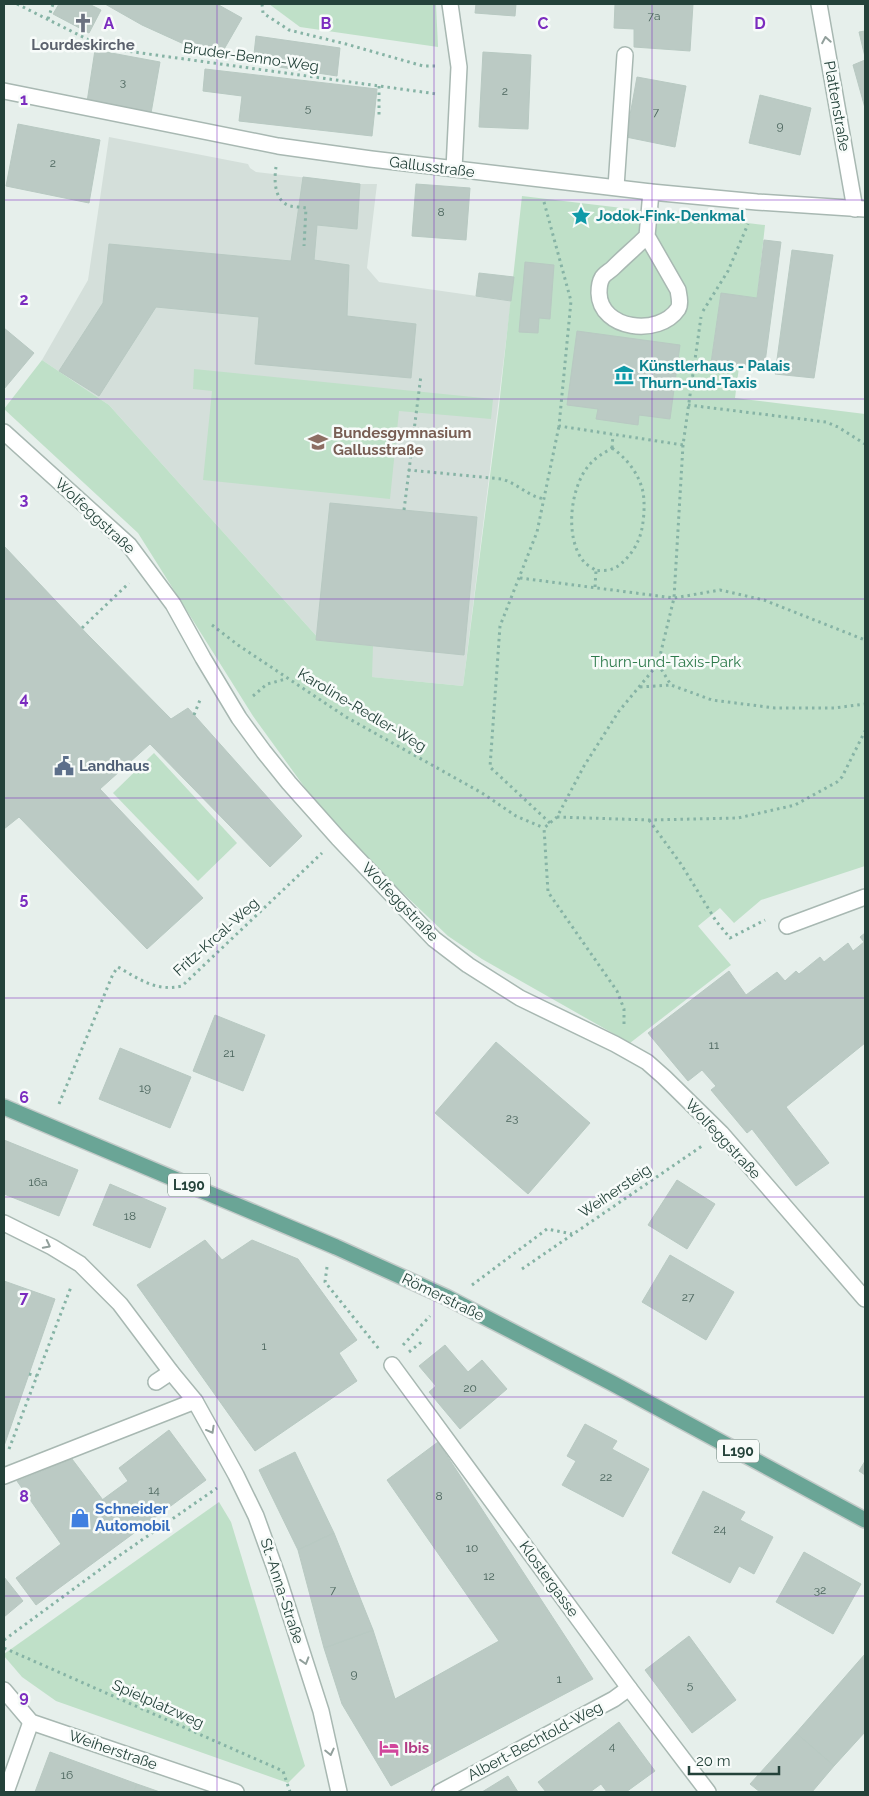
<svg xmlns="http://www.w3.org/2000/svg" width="869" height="1796" font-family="Raleway,sans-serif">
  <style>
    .built { fill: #d4dfda }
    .green { fill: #bfe0c8 }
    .building { fill: #bbcac4; stroke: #b8c9c2 }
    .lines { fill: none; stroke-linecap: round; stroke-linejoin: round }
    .minor-casing { stroke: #a8b8b2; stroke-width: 18 }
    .major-casing { stroke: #c2cac8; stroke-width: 18 }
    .path { stroke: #86b3a5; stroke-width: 3; stroke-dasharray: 2.5 4; stroke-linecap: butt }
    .minor { stroke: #fff; stroke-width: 15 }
    .major { stroke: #6aa596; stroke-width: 15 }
    .oneway { stroke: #92a09c }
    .grid { fill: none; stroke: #7b2cbf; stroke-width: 1; stroke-opacity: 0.55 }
    .labels { text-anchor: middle; stroke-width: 5; stroke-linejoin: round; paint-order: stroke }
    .number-label { font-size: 12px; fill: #4a645c }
    .shield { fill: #f7fbf9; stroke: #637a73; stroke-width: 1 }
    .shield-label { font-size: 14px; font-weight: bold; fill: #24423a }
    .worship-label { font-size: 15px; font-weight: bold; fill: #5b616d; stroke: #f7fbf9 }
    .street-label { font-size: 15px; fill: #24423a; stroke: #f7fbf9 }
    .culture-label { font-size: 15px; font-weight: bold; fill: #0d838f; stroke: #f7fbf9; text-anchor: start }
    .education-label { font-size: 15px; font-weight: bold; fill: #785e54; stroke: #f7fbf9; text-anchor: start }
    .park-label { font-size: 15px; fill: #2d7a4b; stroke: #f7fbf9 }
    .service-label { font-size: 15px; font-weight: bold; fill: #4e5e75; stroke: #f7fbf9; text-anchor: start }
    .shop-label { font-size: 15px; font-weight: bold; fill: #366cbe; stroke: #f7fbf9; text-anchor: start }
    .hotel-label { font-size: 15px; font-weight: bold; fill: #b23c85; stroke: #f7fbf9; text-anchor: start }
    .grid-label { font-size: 16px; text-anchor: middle; font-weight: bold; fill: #7b2cbf; stroke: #f7fbf9; stroke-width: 5; stroke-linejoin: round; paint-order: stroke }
  </style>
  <rect width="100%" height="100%" fill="#e6efeb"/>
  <polygon class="built" points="109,137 248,164 250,168 256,172 360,184 377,184 367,268 379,282 511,301 463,686 371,677 320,640 109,405 42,360 88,280"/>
  <g class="green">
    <polygon points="269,4 436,4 438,47 300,27"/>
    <polygon points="522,196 765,225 757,298 721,294 711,363 739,367 735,398 865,414 865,866 761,900 734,923 720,908 698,926 731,965 630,1043 482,959 448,936 341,834 316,803 253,716 138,533 4,409 42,360 109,405 320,640 373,646 372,677 463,686 499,406"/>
    <polygon points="194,369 493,399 491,419 399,411 390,499 203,480 212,391 193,389"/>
    <polygon points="154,753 237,843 198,881 113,793"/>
    <polygon points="219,1502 231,1522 305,1766 288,1783 56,1701 22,1677 4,1656 4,1654"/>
  </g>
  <g class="building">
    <polygon points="59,4 89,4 101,10 89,33 53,14"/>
    <polygon points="105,4 217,4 242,18 223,51 197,50 142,25"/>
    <polygon points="476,4 516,4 515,16 475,13"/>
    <polygon points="615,4 693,4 690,51 634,47 634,29 614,28"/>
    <polygon points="865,31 865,57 859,32"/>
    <polygon points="256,36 340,48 337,76 253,63"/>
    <polygon points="95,50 160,62 151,113 87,102"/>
    <polygon points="483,52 531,55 528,129 479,127"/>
    <polygon points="865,60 865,108 853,65"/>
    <polygon points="205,69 377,89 372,136 239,121 242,96 203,91"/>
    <polygon points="637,77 686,86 675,147 626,137"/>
    <polygon points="760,95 811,108 800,155 749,143"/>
    <polygon points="18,124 100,140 89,203 6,186"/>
    <polygon points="303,177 360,184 357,229 317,225 314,260 349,265 347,316 416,324 411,378 255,364 259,317 156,307 99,396 59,371 103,303 109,244 291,261"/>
    <polygon points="416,184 470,188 466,240 412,236"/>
    <polygon points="764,240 781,242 764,370 711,363 721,293 757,298"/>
    <polygon points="792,250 833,255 814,378 775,374"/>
    <polygon points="525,262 554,265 550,319 539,318 538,333 519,332"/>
    <polygon points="479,273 514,277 511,301 476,296"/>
    <polygon points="4,328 34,353 4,389"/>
    <polygon points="577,331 680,345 670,419 639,415 638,425 596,419 598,409 567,405"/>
    <polygon points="330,503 477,517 464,655 316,640"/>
    <polygon points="4,546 88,635 171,719 188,708 302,836 270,867 150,744 100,789 203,898 147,949 19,817 4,829"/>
    <polygon points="865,933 865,1043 786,1107 829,1163 796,1186 752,1129 747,1133 711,1090 716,1086 702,1070 688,1081 648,1033 729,971 746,995 777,972 785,981 796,971 799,974 820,957 824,962 848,943 853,951 864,942 860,937"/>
    <polygon points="215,1015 265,1035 243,1091 193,1071"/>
    <polygon points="496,1042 590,1123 528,1194 435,1113"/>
    <polygon points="120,1048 191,1077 170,1128 99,1099"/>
    <polygon points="4,1140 78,1170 59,1216 4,1194"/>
    <polygon points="677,1180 715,1204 687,1249 648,1225"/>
    <polygon points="110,1184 166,1208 150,1248 93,1225"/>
    <polygon points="205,1240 222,1260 252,1240 298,1259 357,1340 339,1353 357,1381 255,1451 137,1285"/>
    <polygon points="670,1255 734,1292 706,1340 642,1302"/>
    <polygon points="4,1281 55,1299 4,1446"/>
    <polygon points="445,1345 468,1372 482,1360 507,1389 460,1429 429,1392 436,1386 419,1366"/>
    <polygon points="585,1424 617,1441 612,1449 649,1469 623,1517 562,1485 576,1461 567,1456"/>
    <polygon points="169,1430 206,1480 130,1536 102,1500 128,1481 119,1468"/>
    <polygon points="438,1442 593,1679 391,1786 342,1704 324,1648 373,1630 395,1699 499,1641 387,1480"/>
    <polygon points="295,1452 334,1533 298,1550 259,1470"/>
    <polygon points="72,1459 130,1536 36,1605 16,1578 61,1544 17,1481"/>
    <polygon points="865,1461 865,1475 859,1471"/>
    <polygon points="703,1491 745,1512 740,1520 773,1537 754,1574 739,1566 730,1583 672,1553"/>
    <polygon points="334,1533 373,1630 324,1648 298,1550"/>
    <polygon points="804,1552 861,1584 833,1634 776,1602"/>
    <polygon points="4,1577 23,1601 4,1617"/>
    <polygon points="689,1636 736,1700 692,1733 645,1670"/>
    <polygon points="865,1654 865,1732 834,1766 796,1733"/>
    <polygon points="619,1722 655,1771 626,1792 607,1792 601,1784 590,1792 546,1792 538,1782"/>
    <polygon points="796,1733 834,1766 812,1792 760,1792 750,1784"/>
    <polygon points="50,1752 137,1784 134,1792 35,1792"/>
    <polygon points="508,1776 518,1792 482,1792"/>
    <polygon points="137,1784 160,1792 134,1792"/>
  </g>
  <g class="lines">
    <defs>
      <g id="minor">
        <polyline points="450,4 459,67 454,169"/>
        <polyline points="819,4 855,209"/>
        <polyline points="4,91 278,146 371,159 651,192 757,202 865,209"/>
        <polyline points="616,187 625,55"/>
        <path d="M647,236c-11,11 -23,21 -34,32 -3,3 -9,6 -11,10 -3,5 -3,11 -3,15 1,37 60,44 79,16 3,-5 1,-13 0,-19l-31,-54 4,-44"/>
        <polyline points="4,432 129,545 173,604 203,658 239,718 264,752 289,783 338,838 434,939 468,965 520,998 615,1044 647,1062 664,1077 721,1133 865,1299"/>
        <polyline points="787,926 865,897"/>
        <polyline points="4,1223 52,1247 80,1264 120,1304 171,1372 195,1401 236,1475 256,1516 278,1577 321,1711 339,1792"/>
        <polyline points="392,1365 629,1688 708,1792"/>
        <polyline points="156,1382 171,1372"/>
        <polyline points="4,1476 195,1401"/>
        <polyline points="4,1690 31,1722 236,1792"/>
        <polyline points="6,1792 31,1722"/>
        <polyline points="440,1792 614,1699 629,1688"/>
      </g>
      <polyline id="major" points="4,1107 336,1247 446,1297 610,1382 865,1520"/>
    </defs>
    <use href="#minor" class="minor-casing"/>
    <use href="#major" class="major-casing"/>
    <g class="path">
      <polyline points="17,4 105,48 437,94"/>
      <polyline points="262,4 263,13 289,30 346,44 423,66 435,66"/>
      <polyline points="48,19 53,4"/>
      <polyline points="379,86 379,118"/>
      <path d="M276,167c-2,13 -2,34 14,39 5,1 11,1 16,2l-2,38"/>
      <polyline points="544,202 571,301 559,426 683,445 701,317"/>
      <polyline points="703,311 728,271 748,224"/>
      <polyline points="688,405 826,422 838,427 865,444"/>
      <polyline points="683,445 674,598 658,664 671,685 712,700 775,708 834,708 865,704"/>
      <path d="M612,448c13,9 25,23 30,40 4,13 2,41 -4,53 -4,10 -16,25 -26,28 -4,2 -11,1 -16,2 -3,-3 -9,-6 -12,-9 -20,-24 -14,-76 6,-98 6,-7 14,-11 22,-16z"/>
      <polyline points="612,448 613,435"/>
      <path d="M408,470l94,9c16,5 26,17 42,20"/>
      <polyline points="404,510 421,375"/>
      <polyline points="520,578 674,598 720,590 764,600 865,640"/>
      <polyline points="595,587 596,571"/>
      <polyline points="212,625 238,645 346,717 482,793 516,816 544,828"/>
      <polyline points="82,628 129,583"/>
      <polyline points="640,687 671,685"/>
      <polyline points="253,696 267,684 286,679"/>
      <polyline points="194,715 200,700"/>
      <polyline points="557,817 649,820 738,818 795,805 837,782 842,777 865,731"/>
      <polyline points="649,820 681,864 716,921 730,938 765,920"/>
      <polyline points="550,823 490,767 500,626 537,532 559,426"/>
      <polyline points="624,1024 624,1009 617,991 548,892 544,828 557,817 584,766 619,711 658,664"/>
      <path d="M59,1104l54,-130 5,-7c21,12 38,25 64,19l140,-133"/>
      <polyline points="327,1267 325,1282 379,1349"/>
      <polyline points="522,1269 702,1146"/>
      <polyline points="472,1285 547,1229 572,1234"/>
      <polyline points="403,1345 430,1316"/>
      <polyline points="409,1352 424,1340"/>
      <polyline points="29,1374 37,1376"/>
      <polyline points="9,1449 71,1287"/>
      <polyline points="4,1640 113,1560 217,1488"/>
      <polyline points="4,1648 283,1771 290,1792"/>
    </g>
    <use href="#minor" class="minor"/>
    <use href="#major" class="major"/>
  </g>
  <defs><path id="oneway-chevron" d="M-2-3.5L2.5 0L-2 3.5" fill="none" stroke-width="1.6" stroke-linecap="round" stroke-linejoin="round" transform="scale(1.25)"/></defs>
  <g class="oneway">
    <use href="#oneway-chevron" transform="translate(826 40) rotate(-100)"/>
    <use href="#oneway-chevron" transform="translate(47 1245) rotate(27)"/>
    <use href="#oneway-chevron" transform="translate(211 1430) rotate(61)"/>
    <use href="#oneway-chevron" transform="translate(305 1661) rotate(73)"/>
    <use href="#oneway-chevron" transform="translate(330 1752) rotate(77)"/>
  </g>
  <path class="grid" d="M217,4v1788M434,4v1788M652,4v1788M4,200h861M4,399h861M4,599h861M4,798h861M4,998h861M4,1197h861M4,1397h861M4,1596h861"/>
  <defs>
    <symbol id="church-bare" viewBox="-9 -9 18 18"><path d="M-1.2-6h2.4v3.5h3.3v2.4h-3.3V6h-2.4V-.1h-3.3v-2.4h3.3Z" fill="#6b7280" stroke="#f7fbf9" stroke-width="2.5" paint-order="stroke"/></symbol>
    <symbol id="sight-bare" viewBox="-9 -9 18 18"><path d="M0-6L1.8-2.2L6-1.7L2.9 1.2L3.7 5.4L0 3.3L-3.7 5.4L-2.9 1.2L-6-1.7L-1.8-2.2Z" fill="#0f9aa8" stroke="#f7fbf9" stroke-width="2.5" paint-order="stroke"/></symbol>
    <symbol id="museum-bare" viewBox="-9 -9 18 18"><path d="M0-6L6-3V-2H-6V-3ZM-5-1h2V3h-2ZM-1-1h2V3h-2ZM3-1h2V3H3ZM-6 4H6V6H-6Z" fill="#0f9aa8" stroke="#f7fbf9" stroke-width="2.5" paint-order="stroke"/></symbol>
    <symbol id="school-bare" viewBox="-9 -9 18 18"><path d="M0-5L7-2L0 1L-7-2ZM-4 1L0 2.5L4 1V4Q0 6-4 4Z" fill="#8d6e63" stroke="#f7fbf9" stroke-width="2.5" paint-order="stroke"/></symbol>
    <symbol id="civic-bare" viewBox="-9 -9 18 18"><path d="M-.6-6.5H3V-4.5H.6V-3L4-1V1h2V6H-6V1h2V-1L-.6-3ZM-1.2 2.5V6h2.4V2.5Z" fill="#5c6f8a" stroke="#f7fbf9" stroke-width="2.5" paint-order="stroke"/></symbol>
    <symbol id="shop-bare" viewBox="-9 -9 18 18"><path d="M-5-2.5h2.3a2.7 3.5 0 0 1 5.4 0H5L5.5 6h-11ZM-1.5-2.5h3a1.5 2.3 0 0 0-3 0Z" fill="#3f7fe0" stroke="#f7fbf9" stroke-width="2.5" paint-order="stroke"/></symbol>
    <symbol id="hotel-bare" viewBox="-9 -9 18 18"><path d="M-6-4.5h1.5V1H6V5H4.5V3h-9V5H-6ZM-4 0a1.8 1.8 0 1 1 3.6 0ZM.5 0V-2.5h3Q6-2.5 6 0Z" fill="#d1479c" stroke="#f7fbf9" stroke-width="2.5" paint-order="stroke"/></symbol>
  </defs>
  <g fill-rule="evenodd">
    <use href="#church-bare" x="69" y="9" width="28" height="28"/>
    <use href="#sight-bare" x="567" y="202" width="28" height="28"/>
    <use href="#museum-bare" x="610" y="361" width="28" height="28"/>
    <use href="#school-bare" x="304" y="428" width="28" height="28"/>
    <use href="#civic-bare" x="50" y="752" width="28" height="28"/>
    <use href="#shop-bare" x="66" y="1504" width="28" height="28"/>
    <use href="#hotel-bare" x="375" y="1734" width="28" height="28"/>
  </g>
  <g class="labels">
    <g class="number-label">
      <text x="654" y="20">7a</text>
      <text x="123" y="86">3</text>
      <text x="505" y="95">2</text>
      <text x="308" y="112">5</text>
      <text x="656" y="116">7</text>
      <text x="780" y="130">9</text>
      <text x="53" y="167">2</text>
      <text x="441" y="216">8</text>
      <text x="714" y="1049">11</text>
      <text x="229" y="1057">21</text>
      <text x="145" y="1092">19</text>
      <text x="512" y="1122">23</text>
      <text x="38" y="1186">16a</text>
      <text x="130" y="1220">18</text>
      <text x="688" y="1301">27</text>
      <text x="264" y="1350">1</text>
      <text x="470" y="1392">20</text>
      <text x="606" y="1481">22</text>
      <text x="154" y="1494">14</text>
      <text x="439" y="1500">8</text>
      <text x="720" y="1533">24</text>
      <text x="472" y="1552">10</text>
      <text x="489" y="1580">12</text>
      <text x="333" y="1594">7</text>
      <text x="820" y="1594">32</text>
      <text x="354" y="1678">9</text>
      <text x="559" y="1683">1</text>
      <text x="690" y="1689">5</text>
      <text x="612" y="1750">4</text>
      <text x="67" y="1779">16</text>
    </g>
    <g class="shield">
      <rect x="168" y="1173.5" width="42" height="23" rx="4"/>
      <rect x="717" y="1439.5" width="42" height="23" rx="4"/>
    </g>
    <g class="shield-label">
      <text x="189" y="1190">L190</text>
      <text x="738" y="1456">L190</text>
    </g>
    <g class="worship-label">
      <text x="83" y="50">Lourdeskirche</text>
    </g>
    <g class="street-label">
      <text transform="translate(251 57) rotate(8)" y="5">Bruder-Benno-Weg</text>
      <text transform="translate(837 106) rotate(80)" y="5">Plattenstraße</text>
      <text transform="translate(432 167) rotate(7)" y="5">Gallusstraße</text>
      <text transform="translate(95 516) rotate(43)" y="5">Wolfeggstraße</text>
      <text transform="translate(362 710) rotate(31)" y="5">Karoline-Redler-Weg</text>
      <text transform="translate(400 902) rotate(46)" y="5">Wolfeggstraße</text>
      <text transform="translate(216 937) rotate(-42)" y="5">Fritz-Krcal-Weg</text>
      <text transform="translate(723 1139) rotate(47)" y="5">Wolfeggstraße</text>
      <text transform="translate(615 1191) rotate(-34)" y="5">Weihersteig</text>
      <text transform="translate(443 1297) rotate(26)" y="5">Römerstraße</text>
      <text transform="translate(549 1579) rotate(54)" y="5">Klostergasse</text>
      <text transform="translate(282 1591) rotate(72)" y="5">St.-Anna-Straße</text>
      <text transform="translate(158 1704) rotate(24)" y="5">Spielplatzweg</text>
      <text transform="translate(535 1741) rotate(-28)" y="5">Albert-Bechtold-Weg</text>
      <text transform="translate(113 1750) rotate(19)" y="5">Weiherstraße</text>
    </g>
    <g class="culture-label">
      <text x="596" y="221">Jodok-Fink-Denkmal</text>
      <text x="639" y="371">Künstlerhaus - Palais<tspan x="639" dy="17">Thurn-und-Taxis</tspan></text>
    </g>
    <g class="education-label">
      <text x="333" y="438">Bundesgymnasium<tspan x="333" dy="17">Gallusstraße</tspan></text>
    </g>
    <g class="park-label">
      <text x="666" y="667">Thurn-und-Taxis-Park</text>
    </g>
    <g class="service-label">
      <text x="79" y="771">Landhaus</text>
    </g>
    <g class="shop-label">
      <text x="95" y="1514">Schneider<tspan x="95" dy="17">Automobil</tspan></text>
    </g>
    <g class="hotel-label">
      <text x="404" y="1753">Ibis</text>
    </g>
  </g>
  <g class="grid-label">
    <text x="109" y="29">A</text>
    <text x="326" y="29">B</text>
    <text x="543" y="29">C</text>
    <text x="760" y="29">D</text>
    <text x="24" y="105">1</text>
    <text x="24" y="305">2</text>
    <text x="24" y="505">3</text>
    <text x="24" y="704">4</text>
    <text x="24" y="904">5</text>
    <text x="24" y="1103">6</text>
    <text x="24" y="1303">7</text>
    <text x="24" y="1502">8</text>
    <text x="24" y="1702">9</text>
  </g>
  <rect width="869" height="1796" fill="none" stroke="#24423a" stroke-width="10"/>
  <path d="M689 1766v8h90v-8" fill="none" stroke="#24423a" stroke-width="2.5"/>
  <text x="696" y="1766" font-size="15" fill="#24423a" stroke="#f7fbf9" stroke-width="4" paint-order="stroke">20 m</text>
</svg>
